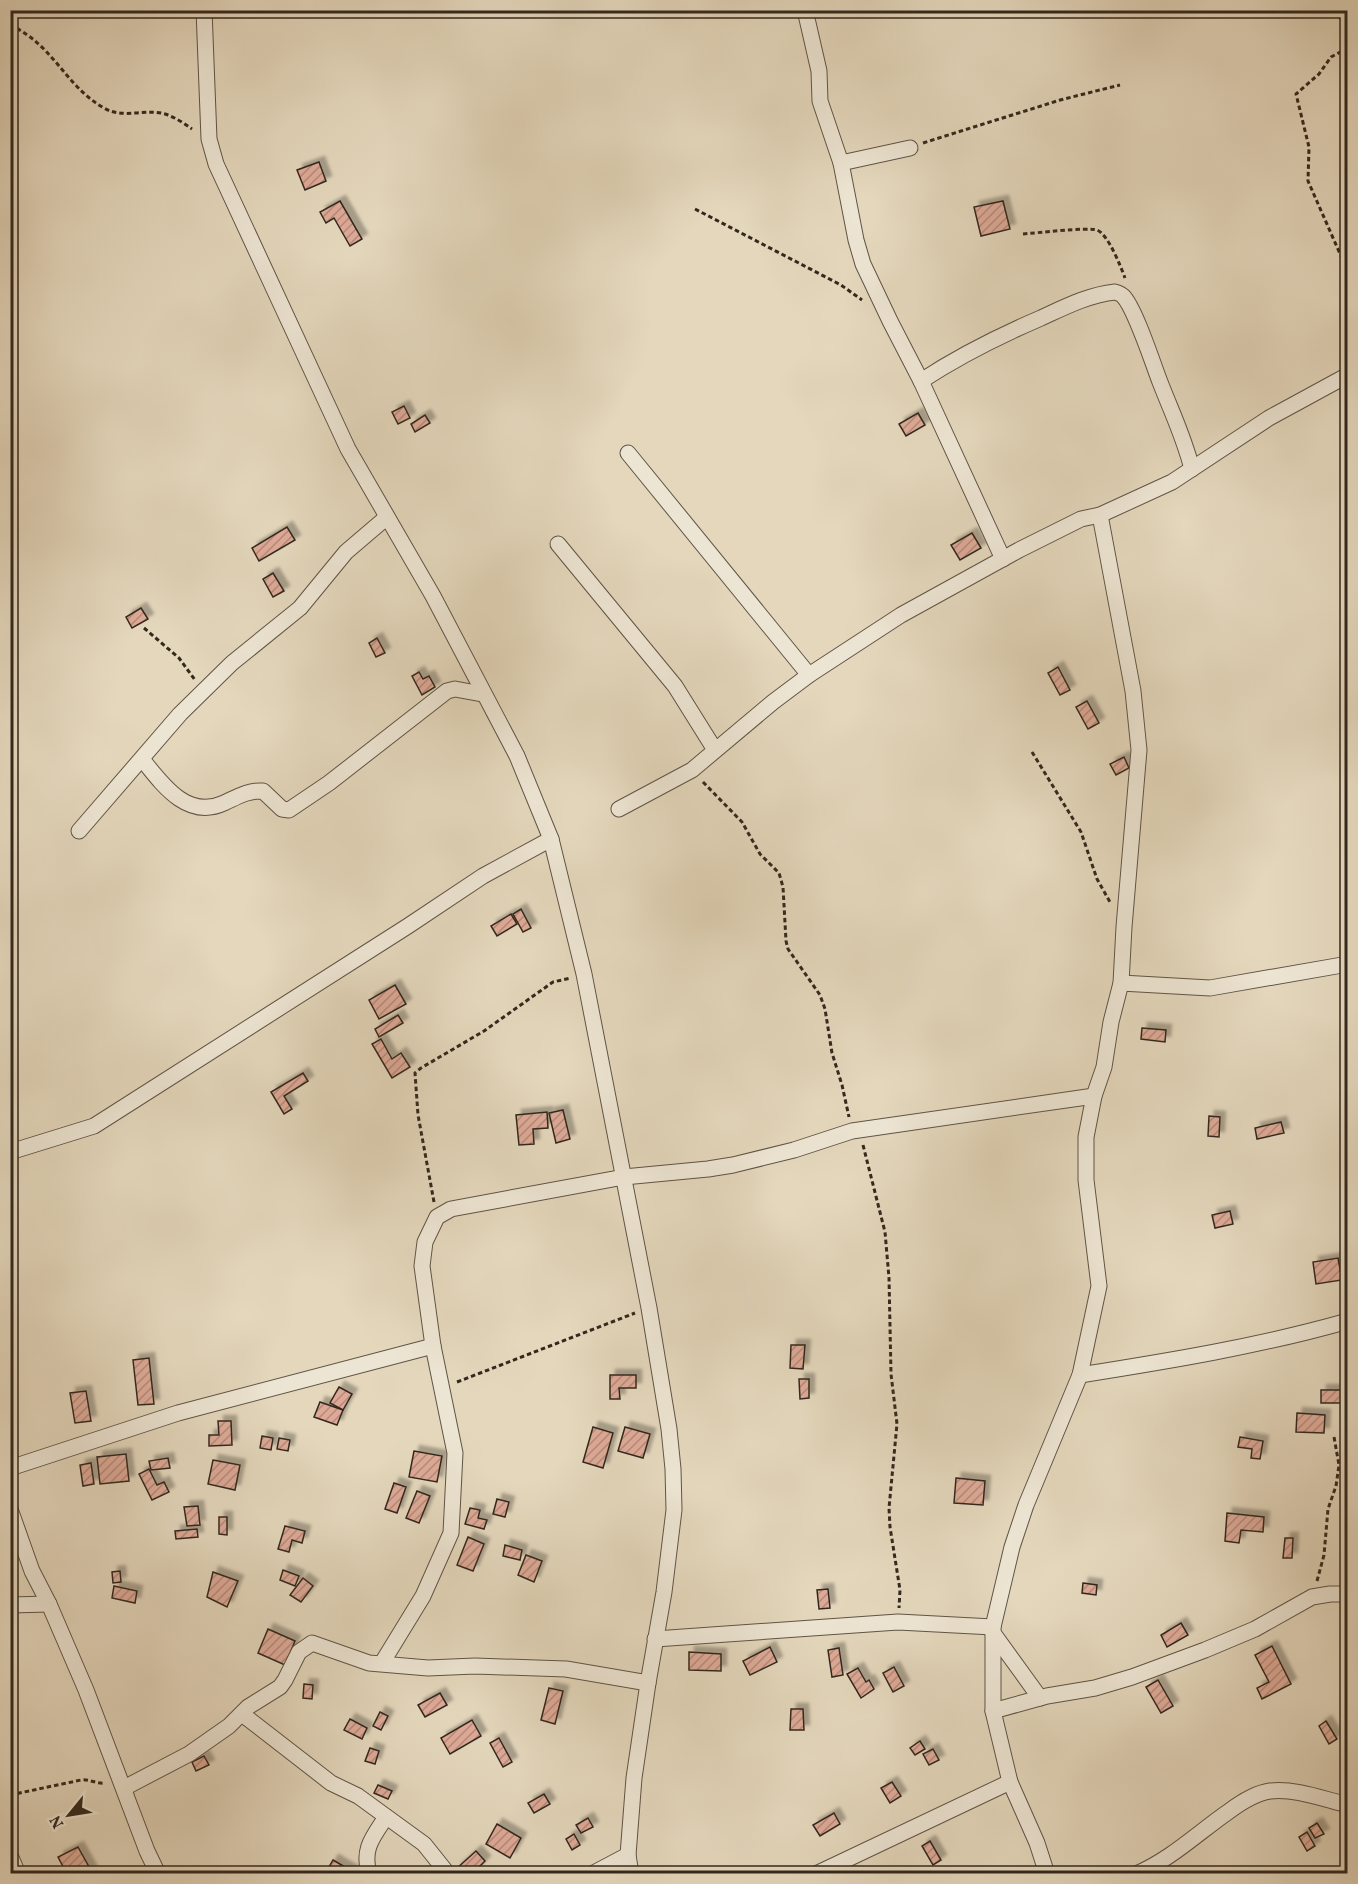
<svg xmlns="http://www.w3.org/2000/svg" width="1358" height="1884" font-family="Vollkorn,serif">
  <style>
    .building { fill: url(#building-hatch); stroke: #33281e; stroke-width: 1.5; filter: url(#shadow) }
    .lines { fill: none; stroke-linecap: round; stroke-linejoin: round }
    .street-casing { stroke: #5f5446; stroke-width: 17 }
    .path { stroke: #33281e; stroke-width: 3; stroke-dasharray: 4.5 3; stroke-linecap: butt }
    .street { stroke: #ede5d3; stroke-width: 15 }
  </style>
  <defs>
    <pattern id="building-hatch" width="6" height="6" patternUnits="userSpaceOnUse" patternTransform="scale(1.5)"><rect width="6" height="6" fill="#deaa97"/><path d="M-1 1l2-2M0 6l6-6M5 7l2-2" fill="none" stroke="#b58a7b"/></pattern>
    <filter id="shadow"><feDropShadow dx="5.5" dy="-5.5" stdDeviation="1.5" flood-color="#0004"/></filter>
  </defs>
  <rect width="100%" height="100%" fill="#e4d7bc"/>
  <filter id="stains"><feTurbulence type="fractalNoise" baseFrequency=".00333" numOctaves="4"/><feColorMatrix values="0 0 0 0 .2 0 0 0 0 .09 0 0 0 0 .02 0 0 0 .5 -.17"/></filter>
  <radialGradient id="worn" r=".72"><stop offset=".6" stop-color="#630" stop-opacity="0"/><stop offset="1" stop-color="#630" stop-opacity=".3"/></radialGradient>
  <g class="building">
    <polygon points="319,162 326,181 305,190 297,170"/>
    <polygon points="340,201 362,239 350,246 334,218 326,223 320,212"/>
    <polygon points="1003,201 1010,229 981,236 974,207"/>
    <polygon points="404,406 410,418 398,424 392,412"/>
    <polygon points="918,413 925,425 906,436 899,424"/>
    <polygon points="425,415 430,423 415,432 411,424"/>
    <polygon points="287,527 295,540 259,561 252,548"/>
    <polygon points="972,533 981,548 960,560 951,545"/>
    <polygon points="273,573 284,591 273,597 263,579"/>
    <polygon points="141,608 148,619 132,628 126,617"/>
    <polygon points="377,638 385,653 376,657 369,643"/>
    <polygon points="1058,667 1070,690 1060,695 1048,673"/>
    <polygon points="419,672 423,679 429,676 435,687 422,695 412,676"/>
    <polygon points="1087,701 1099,723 1088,729 1076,707"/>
    <polygon points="1124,757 1129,768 1116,775 1110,764"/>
    <polygon points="521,909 531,928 523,932 513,914"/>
    <polygon points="511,914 517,924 497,936 491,926"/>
    <polygon points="395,985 406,1004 379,1019 369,1000"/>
    <polygon points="398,1015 403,1023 379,1037 375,1029"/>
    <polygon points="1142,1028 1166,1030 1165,1042 1141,1039"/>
    <polygon points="381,1039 392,1059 401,1053 410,1067 392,1078 372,1044"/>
    <polygon points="303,1073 308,1081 284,1096 292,1109 284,1114 271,1092"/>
    <polygon points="563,1110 570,1139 556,1143 549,1113"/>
    <polygon points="547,1112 548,1128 533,1129 534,1144 519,1145 516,1115"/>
    <polygon points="1209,1116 1220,1117 1219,1137 1208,1136"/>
    <polygon points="1281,1122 1284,1133 1257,1139 1255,1128"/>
    <polygon points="1230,1211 1233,1224 1215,1228 1212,1215"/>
    <polygon points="1338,1258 1342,1280 1316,1284 1313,1262"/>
    <polygon points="791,1345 805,1345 803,1369 790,1368"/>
    <polygon points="149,1358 154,1404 138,1405 133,1360"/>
    <polygon points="610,1375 636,1375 636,1388 619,1388 620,1399 610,1399"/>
    <polygon points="799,1379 809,1379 809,1398 800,1399"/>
    <polygon points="339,1387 352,1394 343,1410 330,1403"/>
    <polygon points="1321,1390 1343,1390 1344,1403 1321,1403"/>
    <polygon points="86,1391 91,1421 75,1423 70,1393"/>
    <polygon points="320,1402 343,1410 337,1425 314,1417"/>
    <polygon points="1297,1413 1325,1415 1324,1433 1296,1432"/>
    <polygon points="218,1421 231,1421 232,1445 209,1446 209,1435 219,1435"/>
    <polygon points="593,1427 613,1433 603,1468 583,1462"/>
    <polygon points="625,1427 650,1434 643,1458 618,1451"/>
    <polygon points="262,1436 273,1438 271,1450 260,1448"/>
    <polygon points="1240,1437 1263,1441 1260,1459 1251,1458 1252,1449 1238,1447"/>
    <polygon points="279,1438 290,1440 288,1451 277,1449"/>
    <polygon points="414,1451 442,1456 437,1482 409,1477"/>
    <polygon points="126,1454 129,1481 100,1484 97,1457"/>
    <polygon points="168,1458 170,1468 151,1470 149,1461"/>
    <polygon points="213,1460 240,1465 235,1490 208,1484"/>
    <polygon points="91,1463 94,1484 83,1486 80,1465"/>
    <polygon points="149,1469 157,1485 164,1482 169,1492 152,1500 139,1474"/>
    <polygon points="956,1478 985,1481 983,1505 954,1503"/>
    <polygon points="394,1483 406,1487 397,1513 385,1509"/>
    <polygon points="417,1491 430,1496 419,1523 406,1518"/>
    <polygon points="497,1499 509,1502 505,1517 493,1514"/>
    <polygon points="198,1506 200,1525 187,1526 184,1507"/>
    <polygon points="470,1508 480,1510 478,1518 487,1520 484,1529 465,1524"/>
    <polygon points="1227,1513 1264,1517 1263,1532 1241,1530 1239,1543 1225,1541"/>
    <polygon points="219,1517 227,1517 227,1535 219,1534"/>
    <polygon points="285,1526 305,1531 302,1543 292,1540 289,1552 278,1549"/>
    <polygon points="197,1529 198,1537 176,1539 175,1531"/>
    <polygon points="468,1537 484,1544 473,1571 457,1565"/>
    <polygon points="1285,1538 1293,1538 1292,1558 1283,1558"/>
    <polygon points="505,1545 522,1550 520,1560 503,1556"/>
    <polygon points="526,1555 542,1561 534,1582 518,1575"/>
    <polygon points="283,1570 299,1576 295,1586 280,1580"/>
    <polygon points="120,1571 121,1582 113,1583 112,1572"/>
    <polygon points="213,1572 238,1581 227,1607 207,1597"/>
    <polygon points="303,1578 313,1586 301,1602 290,1595"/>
    <polygon points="1083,1583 1097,1585 1096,1595 1082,1593"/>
    <polygon points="114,1586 137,1591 135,1603 112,1598"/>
    <polygon points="828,1589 830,1608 819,1609 817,1590"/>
    <polygon points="1181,1623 1188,1635 1167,1647 1161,1635"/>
    <polygon points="268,1629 295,1641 285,1665 258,1653"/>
    <polygon points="1272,1646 1291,1684 1262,1699 1257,1688 1269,1682 1255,1655"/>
    <polygon points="770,1647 777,1662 750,1675 743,1661"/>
    <polygon points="839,1648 843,1675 832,1677 828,1650"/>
    <polygon points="689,1652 721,1654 721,1671 689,1670"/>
    <polygon points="894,1667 904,1686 893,1692 883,1673"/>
    <polygon points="858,1668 866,1682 869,1680 874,1689 861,1698 847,1674"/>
    <polygon points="1158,1680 1173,1706 1161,1713 1146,1687"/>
    <polygon points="304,1684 313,1685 312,1699 303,1698"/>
    <polygon points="549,1688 563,1691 555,1724 541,1720"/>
    <polygon points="440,1693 447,1705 425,1717 418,1705"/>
    <polygon points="791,1709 803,1709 804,1730 790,1730"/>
    <polygon points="380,1712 388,1716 381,1730 373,1726"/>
    <polygon points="350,1719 367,1728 362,1739 344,1730"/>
    <polygon points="472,1720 481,1736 450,1754 441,1738"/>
    <polygon points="1326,1721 1337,1739 1329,1744 1319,1726"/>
    <polygon points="499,1738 512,1762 503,1767 490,1743"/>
    <polygon points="920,1741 925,1749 915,1755 910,1748"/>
    <polygon points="370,1748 379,1751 375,1764 365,1761"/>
    <polygon points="933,1749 939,1760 929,1765 923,1754"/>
    <polygon points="204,1756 209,1765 196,1771 192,1762"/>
    <polygon points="892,1782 901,1796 890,1803 881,1788"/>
    <polygon points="378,1785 392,1791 388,1799 374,1793"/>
    <polygon points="544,1794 550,1804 534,1813 528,1803"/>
    <polygon points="834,1813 840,1824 820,1836 813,1825"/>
    <polygon points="588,1818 593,1827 581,1833 576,1825"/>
    <polygon points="1317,1823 1324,1834 1315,1838 1309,1828"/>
    <polygon points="497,1824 521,1838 510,1858 486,1844"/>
    <polygon points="1307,1832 1315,1846 1307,1851 1299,1837"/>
    <polygon points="574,1834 580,1845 572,1850 566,1839"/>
    <polygon points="930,1841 941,1860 933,1865 922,1846"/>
    <polygon points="78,1847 93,1874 67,1874 58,1857"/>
    <polygon points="476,1851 485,1861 472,1874 460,1874 456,1869"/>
    <polygon points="333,1860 357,1874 325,1874"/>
  </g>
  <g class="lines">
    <defs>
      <g id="street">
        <polyline points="204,10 209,139 216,164 348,449 433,596 517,756 551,839 584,974 649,1308 669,1429 673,1469 674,1510 664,1592 648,1683 634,1778 628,1855 631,1874"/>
        <polyline points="805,10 819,71 820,101 841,163 856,240 863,264 890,321 921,381 1003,559"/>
        <polyline points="1343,10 1348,17"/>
        <polyline points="841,163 910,148"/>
        <path d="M921,381c38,-25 78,-45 120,-63 24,-11 47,-23 74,-26 3,1 6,2 8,4 12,12 30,68 37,86 12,31 24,55 32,87"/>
        <polyline points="628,453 809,675"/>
        <polyline points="558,544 675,686 715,750"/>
        <path d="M142,759c20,25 45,61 82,44 13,-6 24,-13 39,-12l19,18 7,1 40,-27 118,-92 8,-2 27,5"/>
        <polyline points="619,809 692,770 773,702 809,675 901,615 1019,550 1081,519 1100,515 1172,482 1269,418 1348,375"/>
        <polyline points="79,831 180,714 232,663 300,608 346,552 387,517"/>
        <polyline points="1121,983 1210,988 1348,964"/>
        <polyline points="10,1152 94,1126 408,926 483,876 551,839"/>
        <path d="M1080,1375c89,-14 180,-29 268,-54"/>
        <polyline points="10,1468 178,1413 433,1346"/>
        <polyline points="10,1509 32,1571 49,1604 86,1690 147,1851 158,1874"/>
        <polyline points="10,1605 49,1604"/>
        <polyline points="993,1633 1040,1698"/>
        <polyline points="655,1639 898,1622 993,1627"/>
        <polyline points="382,1663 423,1596 451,1533 455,1453 433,1346 422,1266 425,1242 437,1217 451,1209 624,1177 708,1169 733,1165 794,1150 852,1131 1094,1096"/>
        <polyline points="993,1711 1047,1696 1095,1688 1132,1677 1205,1650 1255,1629 1312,1597 1330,1594 1348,1594"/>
        <polyline points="242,1714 331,1783 358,1796 424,1844 448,1874"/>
        <polyline points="124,1788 189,1754 229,1726 248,1707 280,1687 285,1680 299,1652 312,1643 369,1663 428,1668 475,1666 566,1669 648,1683"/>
        <polyline points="10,1855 18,1874"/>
        <path d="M369,1874c-7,-26 4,-37 17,-57"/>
        <polyline points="592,1874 628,1855"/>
        <polyline points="816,1874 1010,1782"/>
        <polyline points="1047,1874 1037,1843 1010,1782 993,1711 993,1627 1012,1547 1026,1505 1080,1375 1099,1286 1086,1180 1086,1137 1094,1096 1104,1067 1111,1022 1121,983 1124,927 1139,750 1133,691 1100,515"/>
        <path d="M1136,1874c34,-14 63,-42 92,-62 12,-9 27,-19 42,-21 25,-3 53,8 78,14"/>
      </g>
    </defs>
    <use href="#street" class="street-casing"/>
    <g class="path">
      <path d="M10,25c44,20 55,61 94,83 20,12 44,-1 64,7 8,3 17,9 24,14"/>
      <polyline points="1348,48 1331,57 1319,74 1296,94 1309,147 1308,181 1348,272"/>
      <polyline points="923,143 1060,100 1120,85"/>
      <polyline points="695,209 841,285 862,300"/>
      <path d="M1023,234c13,-1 65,-7 74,-4 11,4 24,37 28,48"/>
      <polyline points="144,628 179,658 195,680"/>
      <polyline points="1032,752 1081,832 1097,879 1110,902"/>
      <polyline points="703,782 742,822 760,854 779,873 783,887 786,941 788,949 820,995 825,1009 832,1053 842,1085 849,1117"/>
      <polyline points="863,1145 885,1232 889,1278 891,1374 897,1424 889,1508 890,1527 900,1590 899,1608"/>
      <polyline points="434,1202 418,1115 415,1073 421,1068 484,1031 553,982 571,978"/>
      <polyline points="457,1382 635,1313"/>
      <polyline points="1317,1581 1324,1555 1328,1509 1336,1486 1339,1465 1334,1437"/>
      <path d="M10,1795l71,-15c9,-1 15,4 24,3"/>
    </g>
    <use href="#street" class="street"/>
  </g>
  <rect width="1358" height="1884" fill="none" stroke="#e4d7bc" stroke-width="36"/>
  <rect x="12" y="12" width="1334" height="1860" fill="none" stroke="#33281e" stroke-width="3"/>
  <rect x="18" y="18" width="1322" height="1848" fill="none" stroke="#33281e" stroke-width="1.5"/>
  <g transform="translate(69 1815) rotate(240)" stroke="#ede5d3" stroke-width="4.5" paint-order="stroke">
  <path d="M0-4.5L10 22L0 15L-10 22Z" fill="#33281e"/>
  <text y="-9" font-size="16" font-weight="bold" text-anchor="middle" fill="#33281e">N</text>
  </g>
  <rect width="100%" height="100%" filter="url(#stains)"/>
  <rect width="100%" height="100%" fill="url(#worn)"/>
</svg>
